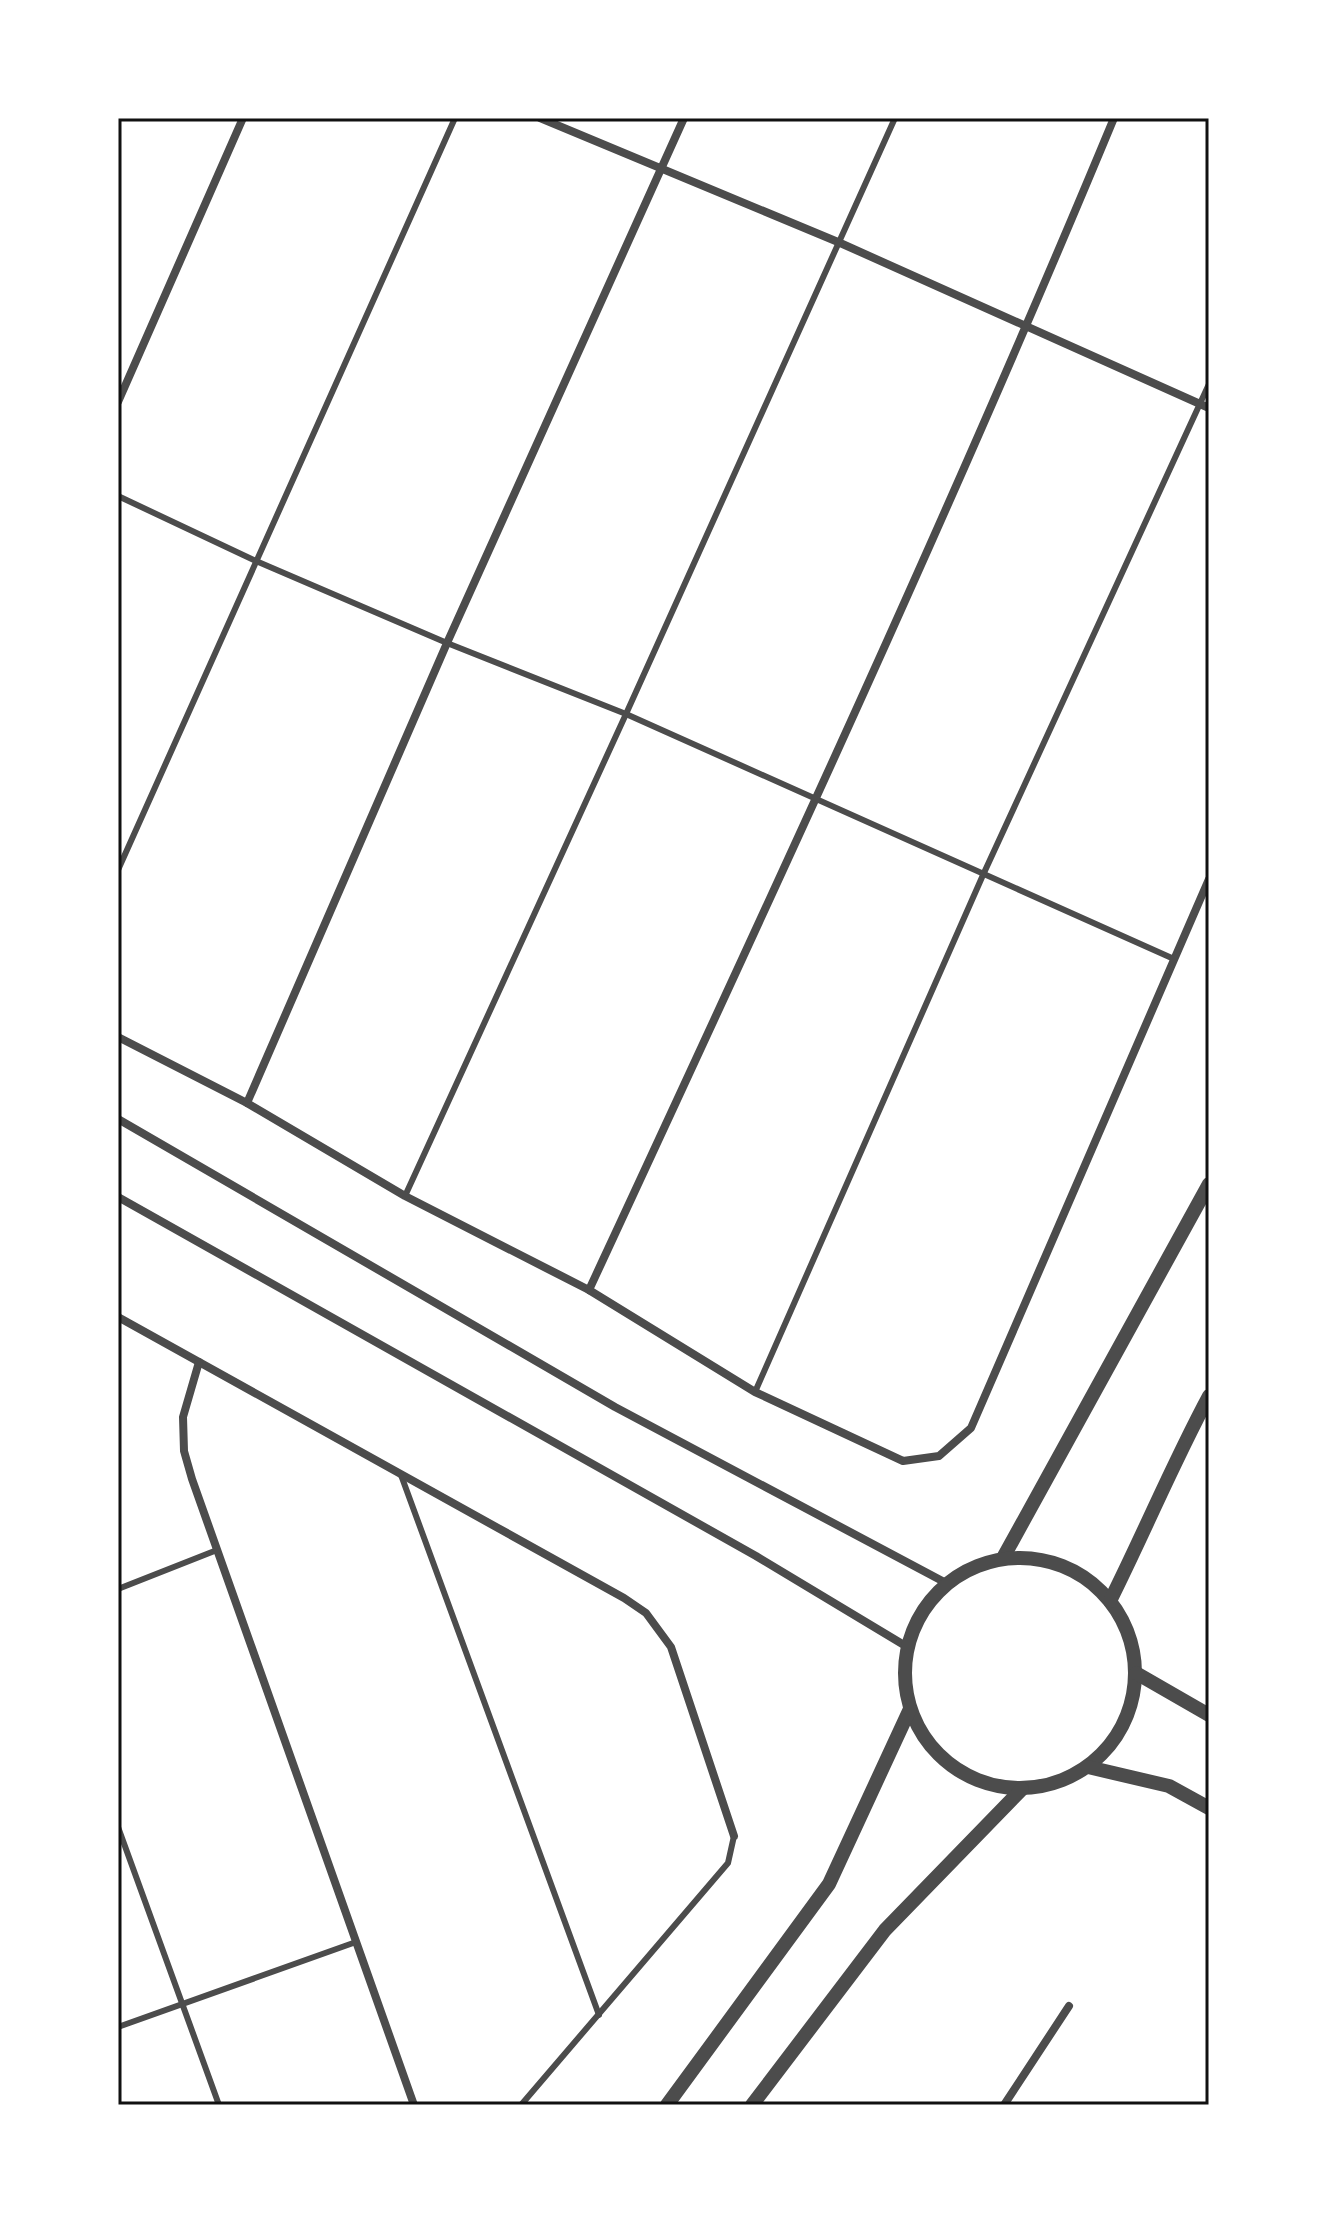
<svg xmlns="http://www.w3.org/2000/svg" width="1327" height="2223" font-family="Ubuntu,sans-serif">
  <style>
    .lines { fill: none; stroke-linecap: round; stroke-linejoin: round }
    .service { stroke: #4c4c4c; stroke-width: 6 }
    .minor { stroke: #4c4c4c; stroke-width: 8 }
    .tertiary { stroke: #4c4c4c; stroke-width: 14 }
    .neatline { fill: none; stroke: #111; stroke-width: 3 }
  </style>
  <rect width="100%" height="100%" fill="#fff"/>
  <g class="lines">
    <g class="service">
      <polyline points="118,496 256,561 447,643 626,714 1174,959"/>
      <polyline points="118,870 455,118"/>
      <polyline points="405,1196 626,714 895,118"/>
      <polyline points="755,1392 983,875 1209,384"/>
      <polyline points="401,1475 599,2015"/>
      <polyline points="118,1589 217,1550"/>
      <polyline points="118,1827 219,2105"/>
      <polyline points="118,2027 356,1942"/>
      <polyline points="521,2105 728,1863 734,1836"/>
    </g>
    <g class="minor">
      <polyline points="540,118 838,242 1209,408"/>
      <polyline points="118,402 243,118"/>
      <polyline points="118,1037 247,1103 405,1196 589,1290 755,1392 903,1461 939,1456 971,1428 1209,879"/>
      <polyline points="247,1103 447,643 684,118"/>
      <polyline points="118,1119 615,1407 948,1584"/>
      <polyline points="118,1197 756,1556 909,1648"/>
      <path d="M589,1290c180,-388 361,-777 525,-1172"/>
      <polyline points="118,1317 624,1598 646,1613 671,1647 734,1836"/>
      <polyline points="199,1362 183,1417 184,1451 192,1479 414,2105"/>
      <polyline points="1004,2105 1069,2006"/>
    </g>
    <g class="tertiary">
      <polyline points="1003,1558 1209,1184"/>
      <circle cx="1020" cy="1673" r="115"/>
      <path d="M1110,1601c34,-68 63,-138 99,-205"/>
      <polyline points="1136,1673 1209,1715"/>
      <polyline points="1088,1767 1169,1786 1209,1808"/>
      <polyline points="667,2105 829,1884 910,1709"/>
      <polyline points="752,2105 885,1930 1022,1789"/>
    </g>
  </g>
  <rect width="1327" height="2223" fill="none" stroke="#ffffff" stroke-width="240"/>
  <rect x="120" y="120" width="1087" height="1983" class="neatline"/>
</svg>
